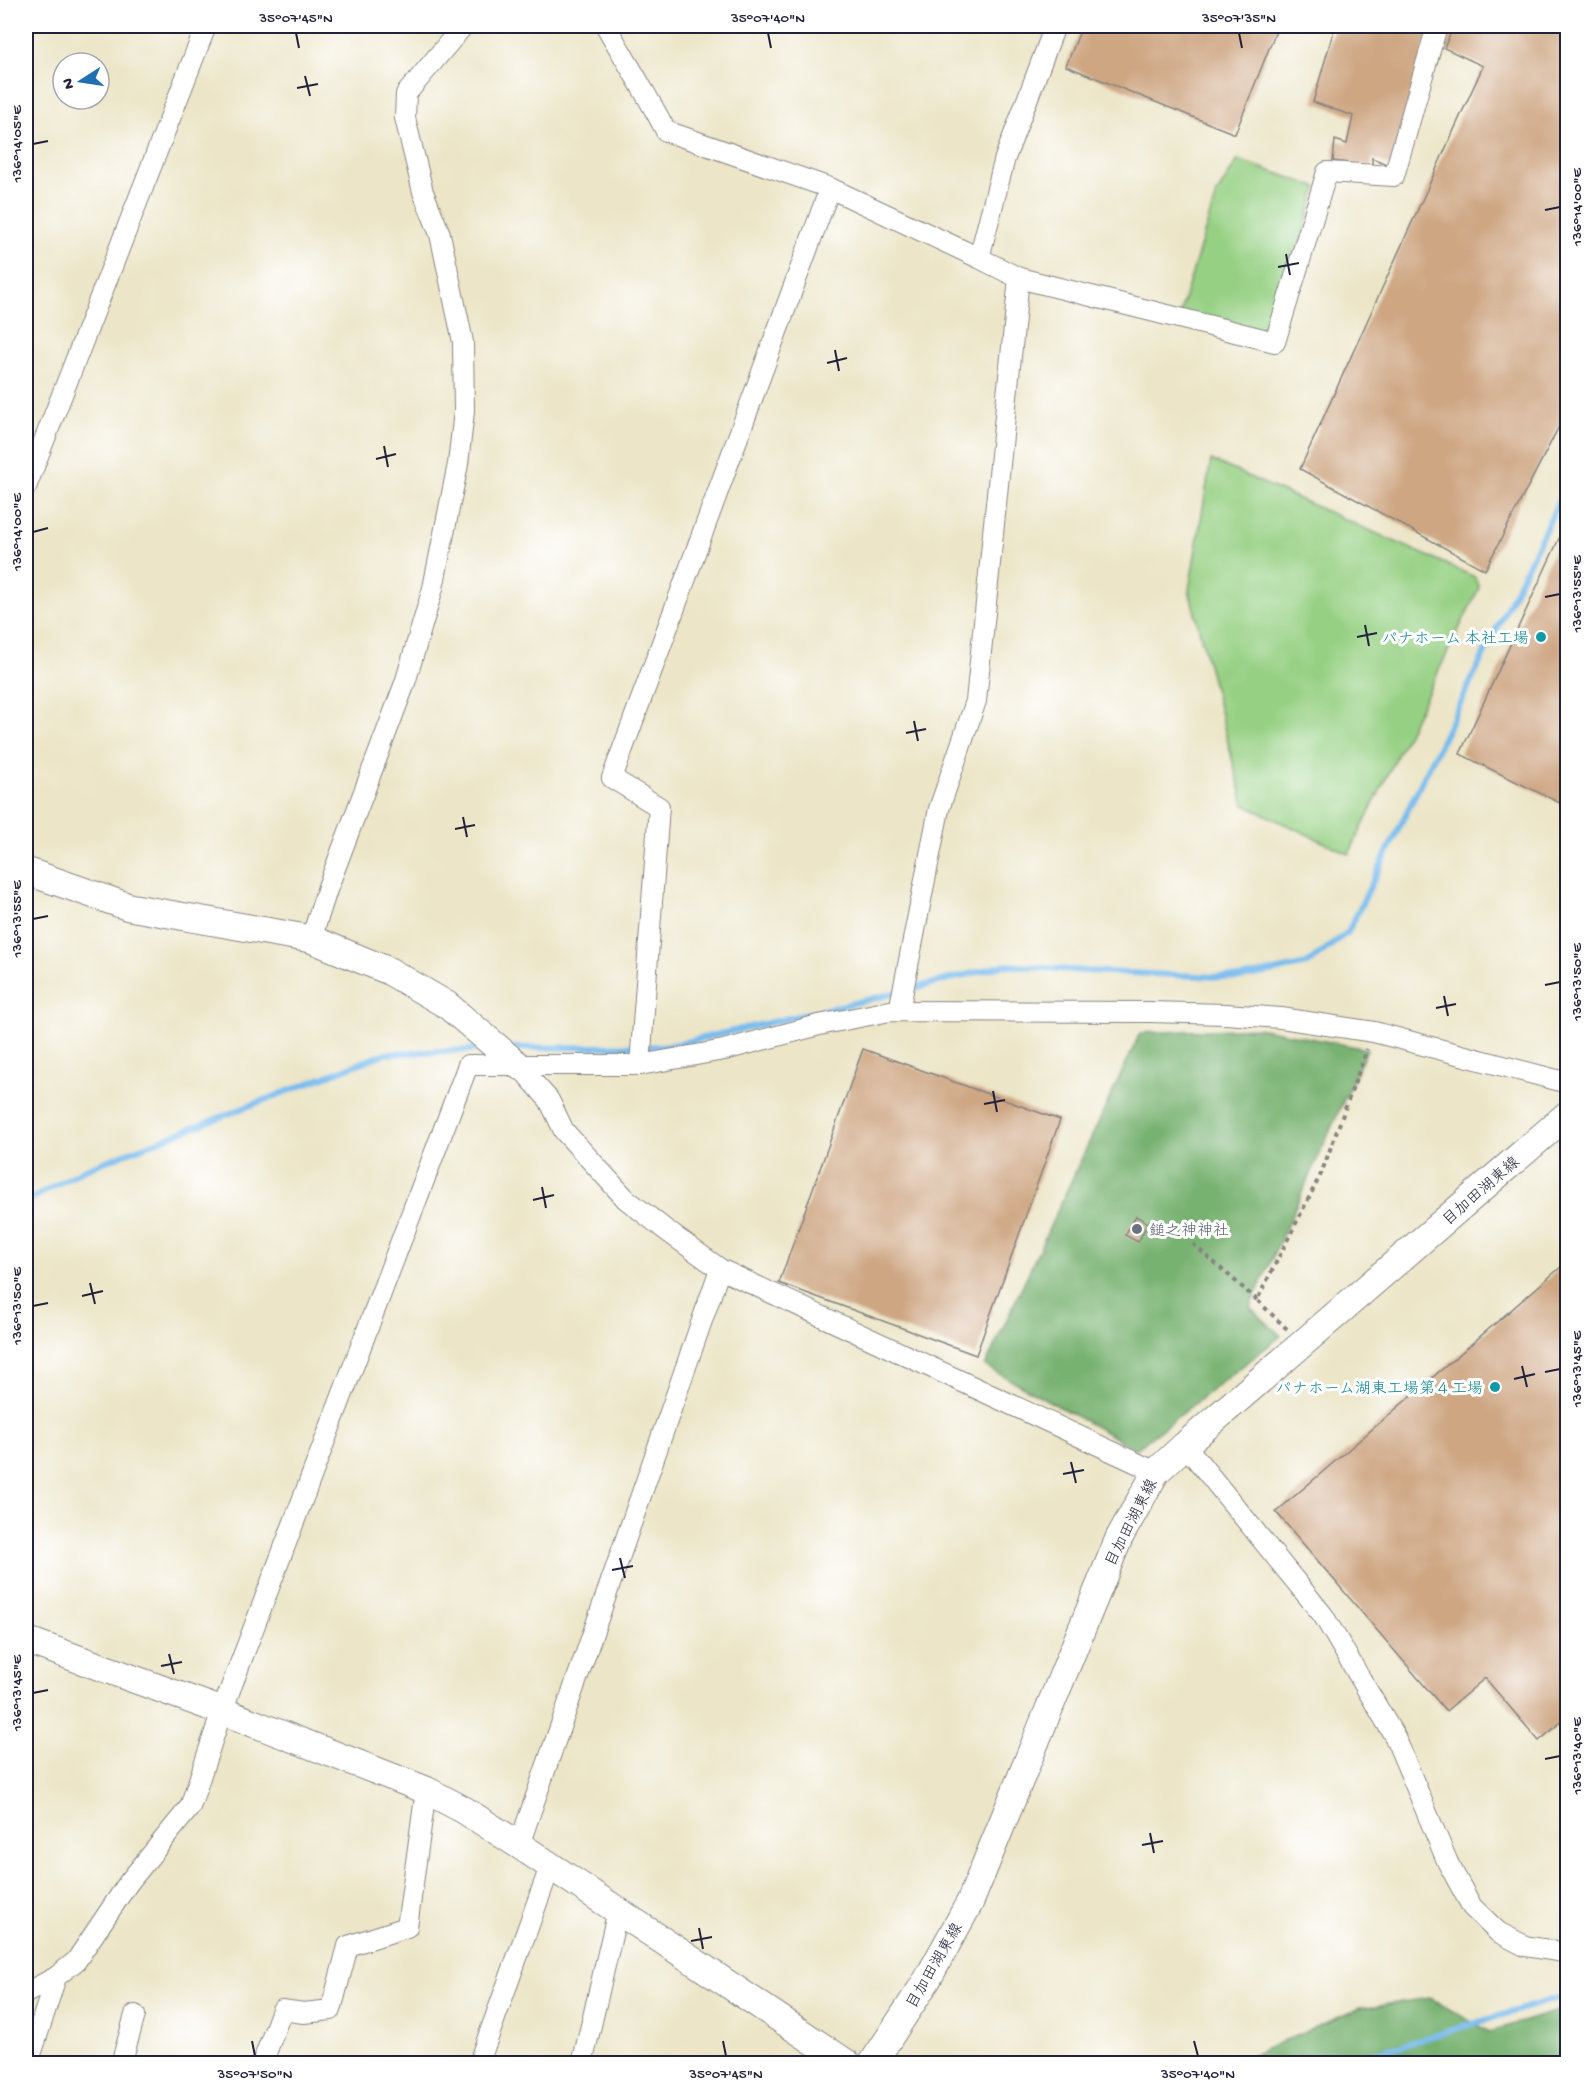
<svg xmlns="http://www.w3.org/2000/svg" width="1593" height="2089" font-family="'Gochi Hand','Klee One',sans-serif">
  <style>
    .green { fill: #96d083; stroke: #5c795f; stroke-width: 1.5 }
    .forest { fill: #78b271; stroke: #4d6a56; stroke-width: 1.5 }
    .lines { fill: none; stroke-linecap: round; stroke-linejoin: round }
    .stream { stroke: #78bbee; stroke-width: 6 }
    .building { fill: #cea682 }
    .street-casing { stroke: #878481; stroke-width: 22 }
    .secondary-casing { stroke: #878481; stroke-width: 29 }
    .path { stroke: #878481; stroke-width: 4; stroke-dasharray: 4.5 4.5; stroke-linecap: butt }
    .street { stroke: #fff; stroke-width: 20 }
    .secondary { stroke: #fff; stroke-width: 27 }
    .ticks { fill: none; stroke: #22223b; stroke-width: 2 }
    .culture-dot { fill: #0f9aa8; stroke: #fff; stroke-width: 2 }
    .worship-dot { fill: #6b7280; stroke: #fff; stroke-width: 2 }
    .labels { text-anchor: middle; stroke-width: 6; stroke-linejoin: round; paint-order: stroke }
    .culture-label { font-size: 16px; fill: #0d838f; stroke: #fff; text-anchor: end }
    .street-label { font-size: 16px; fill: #22223b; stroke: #fff }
    .worship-label { font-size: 16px; fill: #5b616d; stroke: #fff; text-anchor: start }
    .neatline { fill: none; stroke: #22223b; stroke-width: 2 }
    .ticks-label { font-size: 15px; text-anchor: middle; fill: #22223b }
  </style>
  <rect width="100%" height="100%" fill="#fff"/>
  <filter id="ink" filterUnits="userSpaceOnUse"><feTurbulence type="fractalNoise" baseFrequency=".0167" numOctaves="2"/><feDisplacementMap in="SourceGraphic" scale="12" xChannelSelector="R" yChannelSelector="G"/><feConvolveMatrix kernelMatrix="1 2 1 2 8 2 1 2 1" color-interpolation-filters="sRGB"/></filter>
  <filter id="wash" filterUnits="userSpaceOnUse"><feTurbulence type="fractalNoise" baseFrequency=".008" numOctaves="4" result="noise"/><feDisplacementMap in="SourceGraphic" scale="24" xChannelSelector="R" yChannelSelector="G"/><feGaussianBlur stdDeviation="1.35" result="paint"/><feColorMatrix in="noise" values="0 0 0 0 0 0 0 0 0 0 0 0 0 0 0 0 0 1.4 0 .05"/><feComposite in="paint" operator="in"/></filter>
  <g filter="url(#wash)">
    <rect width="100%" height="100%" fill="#ece5c7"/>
    <g class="green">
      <polygon points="1238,160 1317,187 1272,339 1180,313 1216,195"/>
      <polygon points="1211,460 1475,577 1479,588 1349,854 1244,805 1189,590"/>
    </g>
    <g class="forest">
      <polygon points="1258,1028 1367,1049 1250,1307 1281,1336 1136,1449 985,1366 1140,1033"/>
      <polygon points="1430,1998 1489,2032 1567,2008 1567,2063 1233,2063 1360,2008"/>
    </g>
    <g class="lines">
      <g class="stream">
        <polyline points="512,1048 669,1046 879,997 1005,965 1085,971 1241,978 1307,964 1348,932 1568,483"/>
        <polyline points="26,1202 83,1170 384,1054 486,1049"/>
        <polyline points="1340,2064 1568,1995"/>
      </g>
    </g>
    <g id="blocks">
      <g class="building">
        <polygon points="1082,26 1278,26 1235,134 1066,66"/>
        <polygon points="1335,26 1430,26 1391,166 1372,158 1372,166 1333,161 1335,140 1347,144 1353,116 1313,102"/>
        <polygon points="1454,26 1568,26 1568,409 1485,570 1300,469 1483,66 1444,48"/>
        <polygon points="1568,519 1568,807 1460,754"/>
        <polygon points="863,1049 1060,1120 976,1355 779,1283"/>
        <polygon points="1136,1216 1148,1223 1138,1242 1125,1235"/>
        <polygon points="1568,1261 1568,1716 1539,1741 1485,1678 1446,1711 1276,1512"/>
      </g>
    </g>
  </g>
  <g filter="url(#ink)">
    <use href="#blocks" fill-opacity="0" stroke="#878481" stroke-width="1.5"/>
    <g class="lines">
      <defs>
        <g id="street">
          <path d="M606,26c20,35 41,69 60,105l164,57 149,70 26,-100 50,-132"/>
          <polyline points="979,258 1019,278 1275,342 1327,172 1394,176 1437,26"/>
          <polyline points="26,487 206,26"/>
          <polyline points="311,939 328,887 405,683 433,588 458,464 464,411 463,342 440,234 423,192 405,118 406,94 463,26"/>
          <polyline points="899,1011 939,809 976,701 1019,278"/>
          <polyline points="640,1065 659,807 612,778 830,188"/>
          <polyline points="519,1066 549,1100 564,1131 626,1199 667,1231 720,1269 1156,1472"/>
          <polyline points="1185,1445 1323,1615 1395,1737 1448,1863 1472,1907 1498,1932 1525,1946 1568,1953"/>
          <polyline points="519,1845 720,1269"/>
          <polyline points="26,1993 56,1977"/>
          <polyline points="28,2064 56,1977 76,1961 129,1882 190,1807 222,1711 468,1065 640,1065 724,1050 819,1025 890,1011 1149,1012 1226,1014 1281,1018 1374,1032 1568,1083"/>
          <polyline points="121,2064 135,2015"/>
          <polyline points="262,2064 282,2010 304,2013 331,2010 348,1946 407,1927 426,1790"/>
          <polyline points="480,2064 482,2054 550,1867"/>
          <polyline points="582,2064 618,1910"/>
        </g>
        <g id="secondary">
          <polyline points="26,871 129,907 311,939 389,971 447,1005 519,1066"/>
          <polyline points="26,1640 222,1711 426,1790 464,1810 519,1845 848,2064"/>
          <polyline points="872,2064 927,1980 970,1902 1119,1538 1156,1472 1185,1445 1568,1114"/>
        </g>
      </defs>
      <use href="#street" class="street-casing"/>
      <use href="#secondary" class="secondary-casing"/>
      <g class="path">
        <polyline points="1193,1244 1257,1300"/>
        <polyline points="1287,1329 1257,1300 1321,1174 1367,1049"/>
      </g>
      <use href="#street" class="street"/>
      <use href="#secondary" class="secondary"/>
    </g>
  </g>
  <path class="ticks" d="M296,33l3,15M768,33l3,15M1239,33l3,15M305,76l5,20M297,88l21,-4M33,144l15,-3M1545,210l15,-3M1286,254l4,21M1278,267l21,-4M835,350l4,21M827,363l20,-5M384,446l4,21M376,459l20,-5M33,532l15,-4M1545,597l15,-3M1365,625l4,21M1357,637l20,-4M914,721l4,20M906,733l20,-4M463,817l4,20M455,829l20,-4M33,919l15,-3M1545,985l15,-3M1444,996l4,20M1436,1008l20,-4M993,1091l4,21M984,1104l21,-4M542,1187l4,21M533,1200l21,-5M90,1283l5,21M82,1296l21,-5M33,1306l15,-3M1522,1366l5,21M1545,1372l15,-3M1514,1379l21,-5M1071,1462l5,21M1063,1474l21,-4M620,1558l5,20M612,1570l21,-4M169,1654l5,20M161,1666l21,-4M33,1693l15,-3M1545,1759l15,-3M1150,1833l4,20M1142,1845l21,-4M699,1928l4,21M691,1941l21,-4M252,2041l3,15M723,2041l3,15M1194,2041l4,15"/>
  <g class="culture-dot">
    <circle cx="1541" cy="637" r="6"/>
    <circle cx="1495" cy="1387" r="6"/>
  </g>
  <circle class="worship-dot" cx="1137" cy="1229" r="6"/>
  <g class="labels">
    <g class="culture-label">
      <text x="1529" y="643">パナホーム 本社工場</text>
      <text x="1483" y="1393">パナホーム湖東工場第４工場</text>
    </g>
    <g class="street-label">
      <text transform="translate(1480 1190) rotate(-41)" y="6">目加田湖東線</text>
      <text transform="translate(1130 1522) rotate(-63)" y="6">目加田湖東線</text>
      <text transform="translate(933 1965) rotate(-60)" y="6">目加田湖東線</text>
    </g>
    <g class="worship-label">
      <text x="1149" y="1235">鎚之神神社</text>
    </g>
  </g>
  <rect width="1593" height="2089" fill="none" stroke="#fff" stroke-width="66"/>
  <g transform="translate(81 81) rotate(258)"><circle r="28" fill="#ffffff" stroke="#a7a7b1" stroke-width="1.5"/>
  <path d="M0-4.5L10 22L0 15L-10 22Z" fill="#1f6fb2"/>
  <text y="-9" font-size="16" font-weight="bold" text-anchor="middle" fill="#22223b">N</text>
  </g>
  <rect x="33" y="33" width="1527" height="2023" class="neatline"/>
  <g class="ticks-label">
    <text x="296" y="22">35°07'45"N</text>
    <text x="768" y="22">35°07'40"N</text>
    <text x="1239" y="22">35°07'35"N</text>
    <text transform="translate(16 144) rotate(-90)" y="5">136°14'05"E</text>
    <text transform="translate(1576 207) rotate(-90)" y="5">136°14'00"E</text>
    <text transform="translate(16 532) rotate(-90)" y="5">136°14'00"E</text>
    <text transform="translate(1576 594) rotate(-90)" y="5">136°13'55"E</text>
    <text transform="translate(16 919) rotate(-90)" y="5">136°13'55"E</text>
    <text transform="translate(1576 982) rotate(-90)" y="5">136°13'50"E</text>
    <text transform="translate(16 1306) rotate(-90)" y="5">136°13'50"E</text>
    <text transform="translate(1576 1369) rotate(-90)" y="5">136°13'45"E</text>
    <text transform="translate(16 1693) rotate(-90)" y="5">136°13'45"E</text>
    <text transform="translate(1576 1756) rotate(-90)" y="5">136°13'40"E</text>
    <text x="255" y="2078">35°07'50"N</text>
    <text x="726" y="2078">35°07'45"N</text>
    <text x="1198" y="2078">35°07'40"N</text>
  </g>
</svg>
